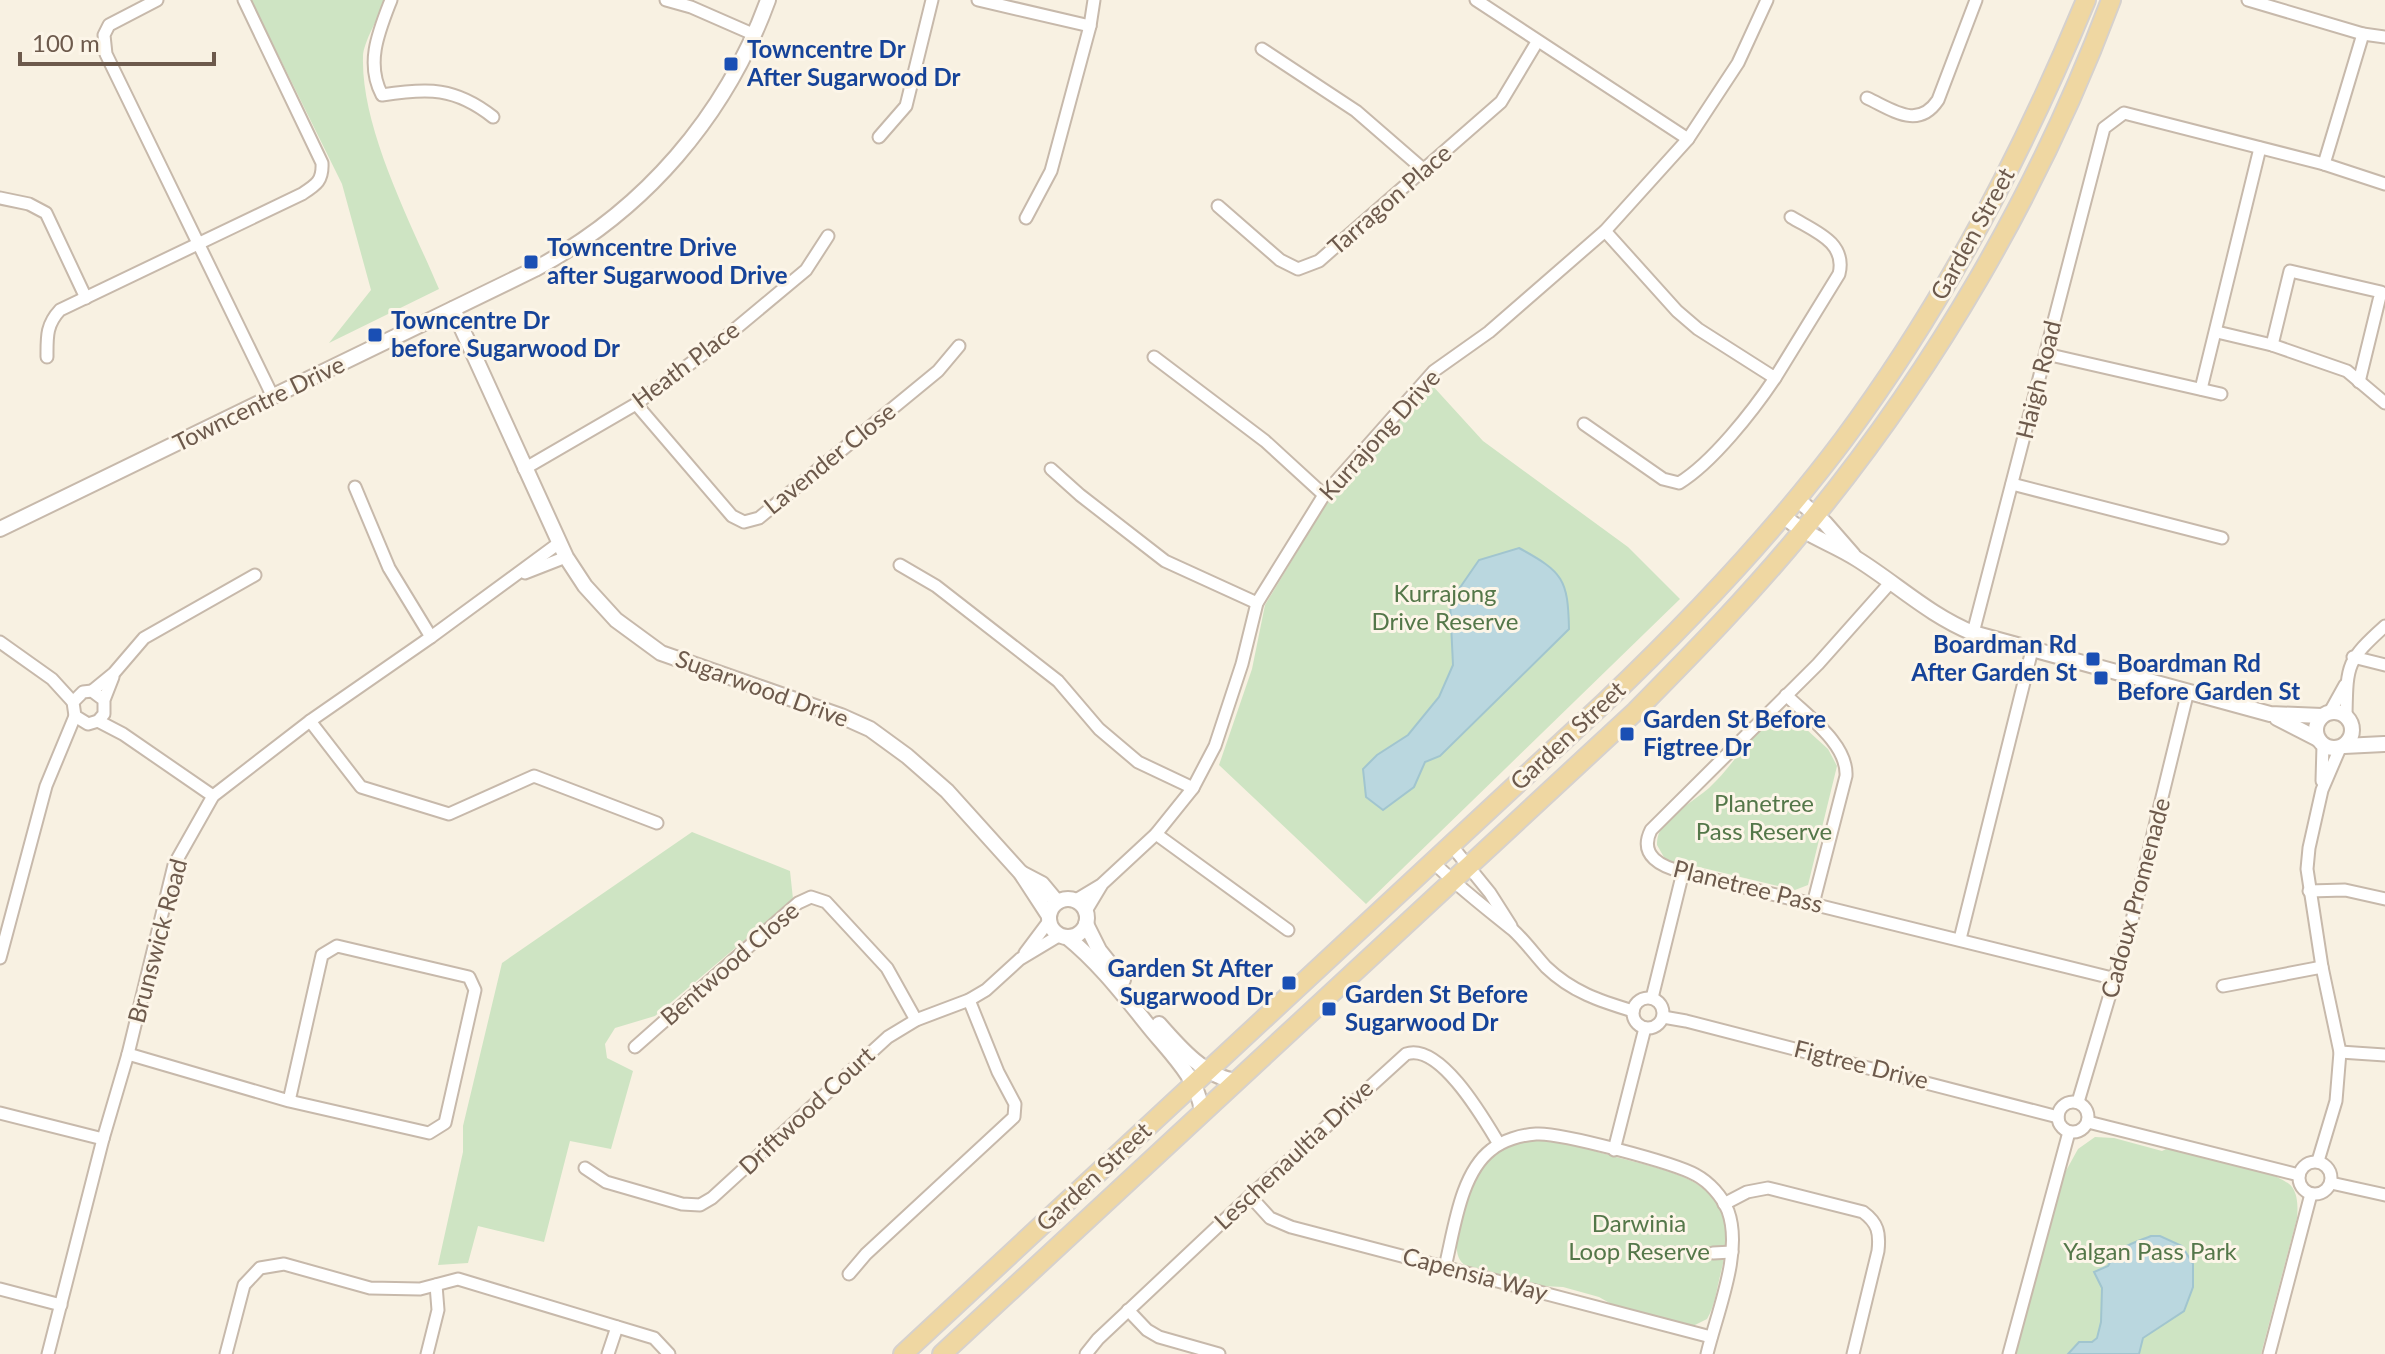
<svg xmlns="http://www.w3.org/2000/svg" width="2385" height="1354" font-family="Lato,sans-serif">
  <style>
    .green { fill: #cee4c3 }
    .water { fill: #bad7df; stroke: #a1c5cf; stroke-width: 2 }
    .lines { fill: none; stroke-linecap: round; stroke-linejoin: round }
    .minor-casing { stroke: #c7b9ab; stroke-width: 15 }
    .tertiary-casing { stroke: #c7b9ab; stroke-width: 18 }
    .primary-casing { stroke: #d6d1cd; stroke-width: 22 }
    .minor { stroke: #fff; stroke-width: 11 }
    .tertiary { stroke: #fff; stroke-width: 14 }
    .primary { stroke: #efd7a2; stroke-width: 18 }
    .transit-dot { fill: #1a4fb4; stroke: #fcf5e8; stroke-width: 3 }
    .labels { text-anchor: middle; stroke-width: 6; stroke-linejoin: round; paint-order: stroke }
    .transit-label { font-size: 24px; font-weight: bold; fill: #164399; stroke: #fcf5e8; text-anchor: start }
    .street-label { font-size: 24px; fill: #6d5a4c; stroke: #fcf5e8 }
    .park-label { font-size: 24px; fill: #547749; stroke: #fcf5e8 }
  </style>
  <rect width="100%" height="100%" fill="#f8f1e2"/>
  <g class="green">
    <path d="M251,0h135c-6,15 -23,42 -23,57 -2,72 48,166 76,232l-110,54 42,-53 -29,-106z"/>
    <polygon points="1431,384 1483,441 1628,547 1680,599 1366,904 1219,765 1252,669 1265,605 1327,502"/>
    <path d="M1782,712l13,1v6l33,30 9,17 -29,119 -13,5 -117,-28 -1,3 -12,-6 -8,-14c0,-6 1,-12 5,-17 12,-17 32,-27 47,-40 26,-24 42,-57 73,-76z"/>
    <polygon points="692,832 790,871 793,899 655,1016 615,1028 605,1044 607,1058 633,1071 611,1149 570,1141 544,1242 478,1226 468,1263 438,1265 463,1152 463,1126 502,963"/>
    <path d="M2095,1137l19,1 48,13 4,-2c25,4 112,20 126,38 6,8 6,21 5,31l-36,136h-246l47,-176 16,-29z"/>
    <path d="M1532,1139c29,-1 57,11 84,18 68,18 128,26 105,115 -4,15 -6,34 -14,47l-14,7 -80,-21 -14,-8 -36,-10 -21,-1 -72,-18c-11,-5 -14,-13 -13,-25 13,-51 16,-90 75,-104z"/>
  </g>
  <g class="water">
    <path d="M1519,548c44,24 49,31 50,81l-129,127 -15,6 -11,25 -31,23 -17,-13 -3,-28 14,-14 31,-20 31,-38 14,-32 -3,-63 29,-42z"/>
    <path d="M2151,1236h9l22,10 11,18v23l-9,24 -41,27 -4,16h-71l11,-12h13l5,-4 4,-16 1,-34 -8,-16 14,-6c10,-20 23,-22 43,-30z"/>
  </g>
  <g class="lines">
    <defs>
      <g id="minor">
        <polyline points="157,0 109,25 104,35 106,54 273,397"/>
        <path d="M391,0c-12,31 -26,63 -9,95 46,-7 73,-8 111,22"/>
        <polyline points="666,0 691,7 755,35"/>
        <polyline points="978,0 1090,26"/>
        <polyline points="1476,0 1688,139"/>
        <polyline points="2248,0 2363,34 2385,37"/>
        <polyline points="1262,49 1356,111 1424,170"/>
        <path d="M1867,98c26,12 51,32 71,2l38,-100"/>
        <polyline points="879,137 906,106 932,0"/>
        <polyline points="2324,164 2363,34"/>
        <polyline points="0,198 29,204 46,213 86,298"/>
        <polyline points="1218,206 1280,260 1298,269 1319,261 1501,102 1537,42"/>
        <polyline points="1026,218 1051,171 1090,26 1094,0"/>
        <path d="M1605,231l72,80 21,18 77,49 64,-104c8,-32 -25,-43 -48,-57"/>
        <polyline points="2217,332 2272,345 2347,371 2385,403"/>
        <polyline points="2272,345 2290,271 2381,292 2359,382"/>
        <polyline points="2046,354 2221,394"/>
        <path d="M47,357c0,-20 -1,-32 13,-47l242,-116c14,-9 21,-13 20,-31l-78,-163"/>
        <polyline points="1154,357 1265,441 1324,495"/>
        <polyline points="2201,389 2260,148"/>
        <polyline points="636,404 732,516 744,522 759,518 938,371 959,346"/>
        <path d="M1584,424l79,55 16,4c33,-20 74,-72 96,-105"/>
        <polyline points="524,469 636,404 722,340 806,270 828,236"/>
        <polyline points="1051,469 1080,495 1165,561 1257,603"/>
        <polyline points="2012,484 2222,538"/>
        <polyline points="355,487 389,568 431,637"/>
        <polyline points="900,565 936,586 1058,681 1099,729 1138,762 1193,788"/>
        <polyline points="525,573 566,557"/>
        <path d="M1890,583l-72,81 -167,166c-13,26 11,37 32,42l433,107"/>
        <polyline points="1973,633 2104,128 2124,113 2324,164 2385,184"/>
        <polyline points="0,642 52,679 73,702"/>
        <polyline points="2353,657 2385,665"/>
        <polyline points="92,691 114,673 144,638 255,575"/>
        <path d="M1786,695c21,21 62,49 60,81l-33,128"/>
        <polyline points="104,700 92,691 83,692 73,702 75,716 88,724 98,721 104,714 104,700 113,677"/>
        <polyline points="2330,712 2345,685"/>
        <path d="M2346,716c1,-51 0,-55 39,-90"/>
        <polyline points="98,721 123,734 213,796"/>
        <polyline points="310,721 361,787 449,814 534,776 657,823"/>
        <polyline points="2322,781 2323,745"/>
        <polyline points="1156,834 1288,930"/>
        <polyline points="1451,845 1490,893 1511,926"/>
        <path d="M1433,862c25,25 53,46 80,68 12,11 22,25 33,37 26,25 54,34 87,44"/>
        <polyline points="2309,891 2345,890 2385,899"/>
        <polyline points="1076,900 1101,885 1156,834 1193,788 1215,746 1242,664 1257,603 1324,495 1434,371 1489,332 1605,231 1688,139 1738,63 1767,0"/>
        <polyline points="1086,911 1101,886"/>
        <polyline points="1960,939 2032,650"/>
        <polyline points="1025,953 1049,921"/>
        <polyline points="0,958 46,786 75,716"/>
        <polyline points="2223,986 2322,967"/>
        <polyline points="1652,998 1683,872"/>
        <circle cx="1648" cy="1013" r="15"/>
        <polyline points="1663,1017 1686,1021 2058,1117"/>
        <polyline points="635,1047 798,903 811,897 826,902 887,968 916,1020"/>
        <polyline points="2340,1052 2385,1055"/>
        <polyline points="128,1054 289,1101 429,1133 445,1123 475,990 469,977 337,946 322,955 289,1101"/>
        <circle cx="2073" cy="1117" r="15"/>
        <polyline points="2078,1102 2132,920 2188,691"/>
        <polyline points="0,1113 103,1139"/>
        <polyline points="2088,1122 2299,1175"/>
        <polyline points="1614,1150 1645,1028"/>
        <polyline points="2318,1161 2336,1101 2340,1052 2322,967 2307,869 2309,848 2322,790 2340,748"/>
        <circle cx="2315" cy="1178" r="16"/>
        <polyline points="585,1168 606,1182 682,1204 700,1205 712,1198 888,1037 916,1020 969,1000 986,990 1020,959 1060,935"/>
        <polyline points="2331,1183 2385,1195"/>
        <polyline points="1250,1196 1270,1218 1291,1227 1711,1337"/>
        <path d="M1724,1204l23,-12 21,-4 95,24c15,11 17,21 15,39l-25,103"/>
        <polyline points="1713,1253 1732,1252"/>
        <path d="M1445,1267c9,-36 15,-93 46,-117 12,-10 30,-15 45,-16 23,-2 139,29 160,41 13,7 26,21 32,36 15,41 -11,101 -21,143"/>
        <polyline points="849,1274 866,1254 1014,1117 1015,1104 998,1072 969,1000"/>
        <polyline points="0,1289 61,1305"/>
        <polyline points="1128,1310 1147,1330 1159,1337 1219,1354"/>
        <polyline points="48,1354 103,1139 128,1054 174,865 213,796 310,721 431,637 559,543"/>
        <polyline points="226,1354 244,1285 260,1268 284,1264 370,1288 420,1289 458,1279 654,1338 669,1354"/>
        <polyline points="427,1354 438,1310 436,1285"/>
        <polyline points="608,1354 617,1327"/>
        <path d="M1086,1354l12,-15 152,-143 156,-142c34,-12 78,65 93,90"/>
        <polyline points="2009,1354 2069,1132"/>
        <polyline points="2269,1354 2311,1194"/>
      </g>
      <g id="tertiary">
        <polyline points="453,309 566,557 585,586 616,620 661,653 841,716 870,729 907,756 947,791 1021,873 1049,916"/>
        <polyline points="1796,498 1825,523 1853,555"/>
        <path d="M1782,515c26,22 48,27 75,44 40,25 72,56 116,74l297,81 52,2"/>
        <path d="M0,529l535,-260c109,-58 191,-153 233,-269"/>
        <circle cx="2334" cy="730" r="18"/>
        <polyline points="2277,718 2318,739"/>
        <polyline points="2344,746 2384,744"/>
        <polyline points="1021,873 1042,884 1057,902"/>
        <circle cx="1068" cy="918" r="19"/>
        <polyline points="1086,924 1099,950 1123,980"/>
        <path d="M1067,937c31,25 55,56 80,87 21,27 51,53 55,88"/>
        <path d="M1159,1024c20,23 47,54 78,57"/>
      </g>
      <g id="primary">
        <path d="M903,1354l701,-651c86,-82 169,-169 240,-264 100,-135 178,-284 242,-439"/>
        <path d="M942,1354l694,-643c58,-59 116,-118 169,-183 129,-156 235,-338 306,-528"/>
      </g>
    </defs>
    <use href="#minor" class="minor-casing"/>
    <use href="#tertiary" class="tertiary-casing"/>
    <use href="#primary" class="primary-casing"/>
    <use href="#minor" class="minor"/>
    <use href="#tertiary" class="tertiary"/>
    <use href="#primary" class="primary"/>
  </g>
  <g class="transit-dot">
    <rect x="723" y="56" width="16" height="16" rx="4"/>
    <rect x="523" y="254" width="16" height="16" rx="4"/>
    <rect x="367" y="327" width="16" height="16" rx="4"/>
    <rect x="2085" y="651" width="16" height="16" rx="4"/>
    <rect x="2093" y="670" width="16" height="16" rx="4"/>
    <rect x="1619" y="726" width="16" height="16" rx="4"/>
    <rect x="1281" y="975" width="16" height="16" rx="4"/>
    <rect x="1321" y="1001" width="16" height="16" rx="4"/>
  </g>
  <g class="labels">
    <g class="transit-label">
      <text x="747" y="58">Towncentre Dr<tspan x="747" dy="28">After Sugarwood Dr</tspan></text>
      <text x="547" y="256">Towncentre Drive<tspan x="547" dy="28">after Sugarwood Drive</tspan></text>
      <text x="391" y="329">Towncentre Dr<tspan x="391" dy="28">before Sugarwood Dr</tspan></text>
      <text x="2077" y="653" text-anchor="end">Boardman Rd<tspan x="2077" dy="28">After Garden St</tspan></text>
      <text x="2117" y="672">Boardman Rd<tspan x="2117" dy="28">Before Garden St</tspan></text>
      <text x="1643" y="728">Garden St Before<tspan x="1643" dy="28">Figtree Dr</tspan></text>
      <text x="1273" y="977" text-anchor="end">Garden St After<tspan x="1273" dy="28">Sugarwood Dr</tspan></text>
      <text x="1345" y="1003">Garden St Before<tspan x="1345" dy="28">Sugarwood Dr</tspan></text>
    </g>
    <g class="street-label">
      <text transform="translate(1390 200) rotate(-41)" y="8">Tarragon Place</text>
      <text transform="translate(1973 234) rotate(-61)" y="8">Garden Street</text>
      <text transform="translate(686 365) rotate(-37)" y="8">Heath Place</text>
      <text transform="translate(2039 380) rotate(-76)" y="8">Haigh Road</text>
      <text transform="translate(259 404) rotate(-26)" y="8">Towncentre Drive</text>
      <text transform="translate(1380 435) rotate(-48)" y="8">Kurrajong Drive</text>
      <text transform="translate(830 459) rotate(-39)" y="8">Lavender Close</text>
      <text transform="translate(762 689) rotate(20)" y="8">Sugarwood Drive</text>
      <text transform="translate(1568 736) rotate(-43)" y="8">Garden Street</text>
      <text transform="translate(1748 887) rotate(14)" y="8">Planetree Pass</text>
      <text transform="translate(2136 898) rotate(-75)" y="8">Cadoux Promenade</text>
      <text transform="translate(158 941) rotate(-75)" y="8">Brunswick Road</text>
      <text transform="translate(730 964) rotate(-41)" y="8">Bentwood Close</text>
      <text transform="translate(1861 1065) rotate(14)" y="8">Figtree Drive</text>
      <text transform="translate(807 1111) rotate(-43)" y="8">Driftwood Court</text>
      <text transform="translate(1294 1155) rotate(-43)" y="8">Leschenaultia Drive</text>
      <text transform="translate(1094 1177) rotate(-43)" y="8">Garden Street</text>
      <text transform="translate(1475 1275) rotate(15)" y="8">Capensia Way</text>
    </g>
    <g class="park-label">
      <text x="1445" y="602">Kurrajong<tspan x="1445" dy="28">Drive Reserve</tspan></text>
      <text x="1764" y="812">Planetree<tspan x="1764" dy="28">Pass Reserve</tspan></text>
      <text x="1639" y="1232">Darwinia<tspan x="1639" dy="28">Loop Reserve</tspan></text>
      <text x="2150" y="1260">Yalgan Pass Park</text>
    </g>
  </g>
  <path d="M20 52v12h194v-12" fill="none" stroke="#6d5a4c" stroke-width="4"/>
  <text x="32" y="52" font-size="24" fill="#6d5a4c" stroke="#fcf5e8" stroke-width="6" paint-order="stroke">100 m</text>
</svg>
